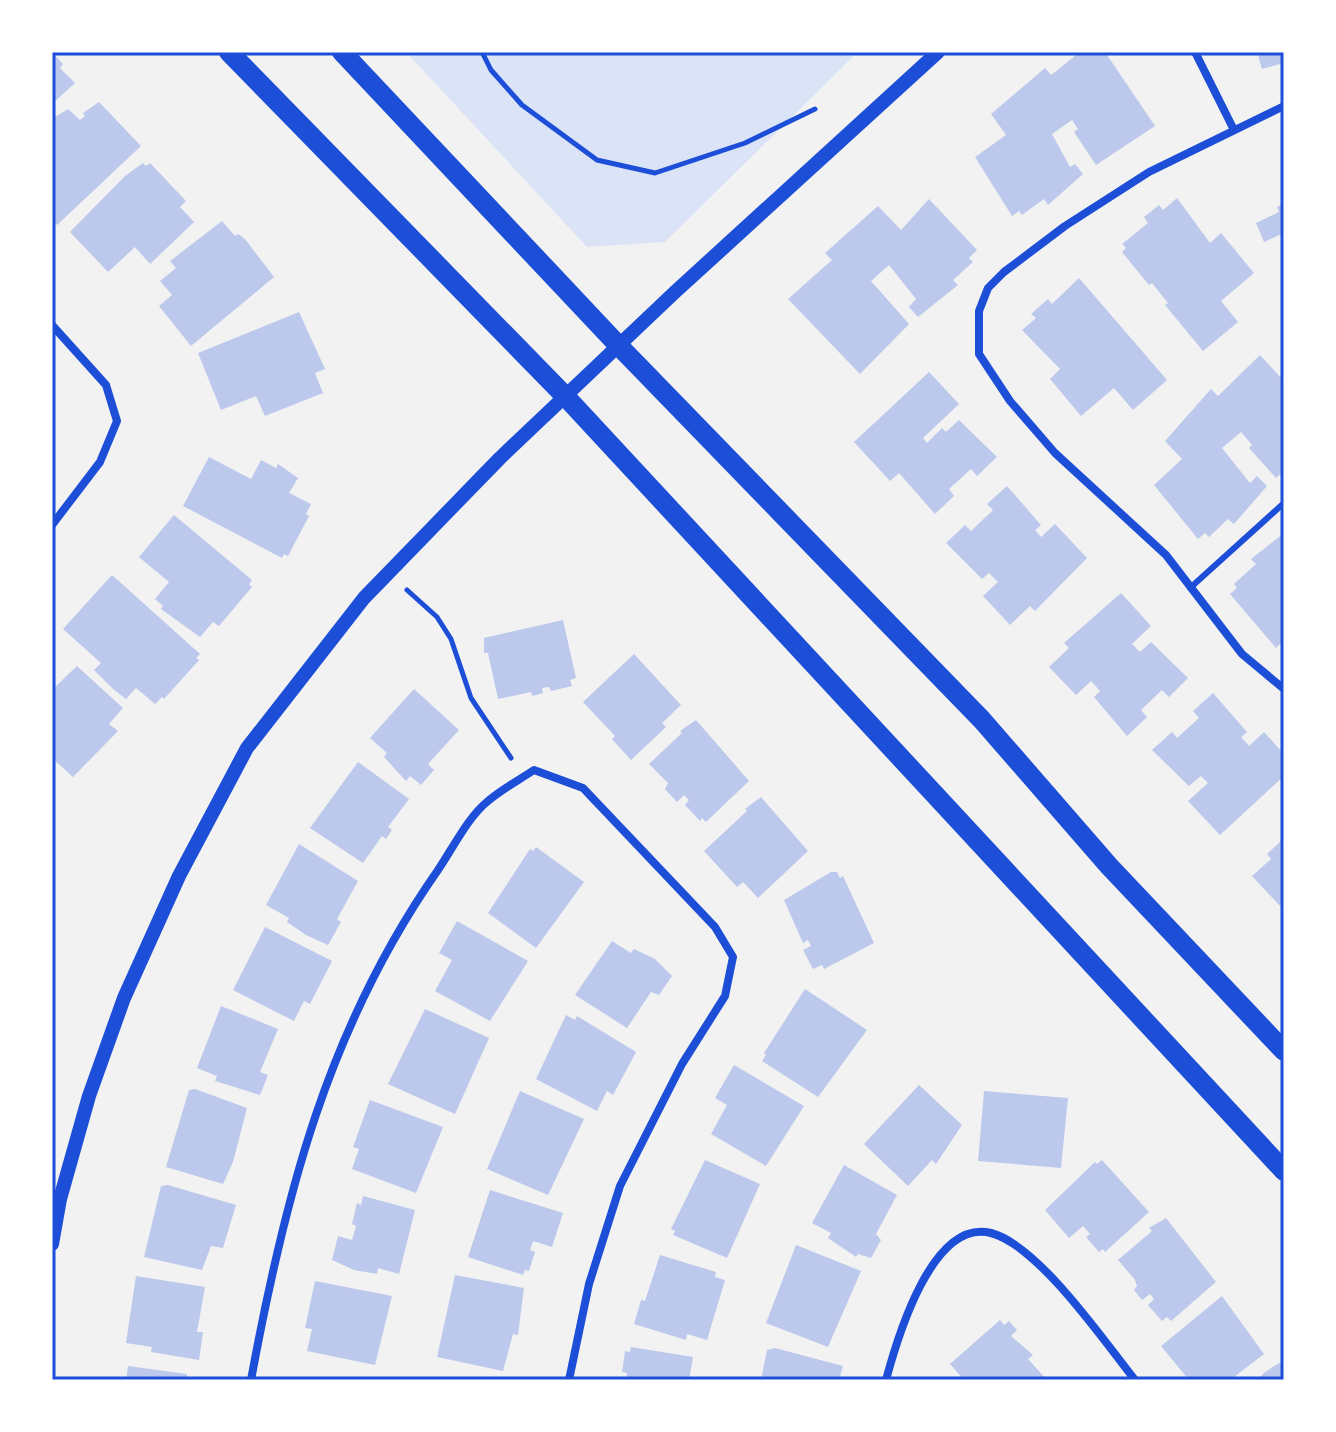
<svg xmlns="http://www.w3.org/2000/svg" width="1336" height="1432" font-family="Spectral,serif">
  <style>
    .green { fill: #dbe4f7 }
    .building { fill: #bdc9ec }
    .lines { fill: none; stroke-linecap: round; stroke-linejoin: round }
    .path { stroke: #1d4ed8; stroke-width: 5 }
    .service { stroke: #1d4ed8; stroke-width: 6 }
    .minor { stroke: #1d4ed8; stroke-width: 8 }
    .tertiary { stroke: #1d4ed8; stroke-width: 14 }
    .primary { stroke: #1d4ed8; stroke-width: 20 }
    .neatline { fill: none; stroke: #1d4ed8; stroke-width: 3 }
  </style>
  <rect width="100%" height="100%" fill="#f2f2f2"/>
  <polygon class="green" points="406,52 858,52 665,242 587,247"/>
  <g class="building">
    <polygon points="52,52 63,64 60,68 75,83 52,104"/>
    <polygon points="1080,52 1105,52 1155,126 1096,165 1074,132 1078,129 1072,120 1052,134 1070,167 1075,164 1083,174 1048,205 1044,199 1022,215 1019,211 1012,216 975,157 1006,135 991,114 1045,68 1051,75"/>
    <polygon points="1257,52 1284,52 1284,63 1262,69"/>
    <polygon points="99,102 141,146 57,225 52,219 52,119 68,109 80,120 85,116 83,113"/>
    <polygon points="143,163 146,166 150,163 186,201 180,207 194,222 150,264 135,247 108,272 70,232 125,176"/>
    <polygon points="1177,198 1210,243 1221,233 1254,273 1221,301 1238,322 1203,351 1165,305 1168,303 1152,283 1149,285 1122,252 1126,248 1122,244 1148,223 1144,217 1159,205 1163,210"/>
    <polygon points="929,199 977,250 969,258 973,262 953,280 958,285 918,317 909,307 916,299 889,265 871,281 909,324 860,374 788,299 832,260 825,253 878,206 901,230"/>
    <polygon points="1284,204 1284,233 1264,242 1256,223 1279,212 1277,207"/>
    <polygon points="222,221 235,236 238,234 245,239 274,277 191,346 159,306 172,295 160,281 176,268 170,261"/>
    <polygon points="1079,278 1167,380 1133,410 1114,388 1081,416 1050,379 1060,369 1022,330 1036,318 1031,314 1048,299 1052,304"/>
    <polygon points="299,312 325,369 315,373 323,393 265,416 256,396 221,410 198,353"/>
    <polygon points="1260,355 1284,381 1284,471 1276,478 1249,448 1252,445 1241,432 1222,448 1250,483 1257,476 1267,486 1234,524 1228,519 1209,537 1205,533 1198,539 1154,485 1182,459 1165,441 1211,389 1218,396"/>
    <polygon points="929,372 959,404 923,438 927,443 942,428 946,432 959,420 997,457 977,476 971,469 949,489 954,496 935,514 899,473 890,481 854,442"/>
    <polygon points="209,457 251,479 261,460 276,468 278,464 298,478 289,493 311,504 306,514 309,516 288,556 284,554 282,558 183,506"/>
    <polygon points="1007,486 1041,525 1035,530 1041,537 1055,524 1087,558 1035,611 1030,606 1010,625 983,596 998,582 989,573 982,579 946,543 965,525 971,531 993,510 987,504"/>
    <polygon points="174,515 252,580 249,584 252,587 219,626 213,622 200,637 161,609 163,606 155,599 169,582 139,557"/>
    <polygon points="1284,533 1284,640 1276,648 1230,594 1237,588 1234,584 1256,564 1251,559"/>
    <polygon points="112,575 200,654 196,658 199,660 164,699 162,697 155,704 136,688 126,699 113,689 94,670 101,663 63,629"/>
    <polygon points="1121,593 1151,626 1132,644 1140,652 1151,642 1188,678 1169,697 1162,690 1141,710 1147,717 1127,736 1094,697 1100,691 1091,681 1076,695 1049,667 1069,648 1064,643"/>
    <polygon points="563,620 576,678 570,680 572,686 551,691 549,687 542,688 543,693 532,696 531,692 498,699 488,653 484,653 484,638"/>
    <polygon points="634,654 681,705 662,723 666,727 631,760 612,739 615,736 583,702"/>
    <polygon points="77,666 123,708 109,724 118,731 73,777 52,758 52,690"/>
    <polygon points="414,689 459,730 428,764 434,770 421,785 410,776 406,781 384,757 387,753 370,738"/>
    <polygon points="1213,693 1247,732 1241,737 1249,746 1264,732 1284,754 1284,776 1220,835 1188,801 1208,783 1201,776 1189,786 1152,750 1172,732 1177,738 1199,718 1193,711"/>
    <polygon points="696,720 749,781 706,822 702,818 700,821 685,805 689,800 684,795 677,802 665,789 668,783 649,764 682,733 680,731"/>
    <polygon points="358,762 409,799 388,827 392,830 386,839 382,836 363,863 310,828"/>
    <polygon points="761,797 808,851 758,898 743,882 737,887 704,851 747,811 745,809"/>
    <polygon points="1284,838 1284,902 1280,906 1252,876 1271,859 1267,854"/>
    <polygon points="299,844 358,881 337,919 341,922 328,945 306,935 287,922 289,918 266,905"/>
    <polygon points="536,847 584,882 536,948 488,913 530,849 533,851"/>
    <polygon points="831,872 837,872 840,878 843,876 874,943 824,969 822,965 813,969 803,950 811,946 808,940 803,943 784,900"/>
    <polygon points="457,921 528,961 490,1021 435,991 452,960 439,953"/>
    <polygon points="265,927 332,961 310,1004 304,1001 294,1021 233,990"/>
    <polygon points="612,941 631,953 634,949 655,959 672,976 659,995 651,992 627,1028 575,995"/>
    <polygon points="805,989 867,1030 818,1097 762,1061 766,1055 764,1053"/>
    <polygon points="221,1006 278,1029 260,1072 268,1075 260,1095 215,1081 217,1076 197,1068"/>
    <polygon points="425,1009 489,1038 455,1114 388,1084"/>
    <polygon points="566,1015 575,1020 577,1016 636,1052 613,1095 607,1091 597,1111 536,1079"/>
    <polygon points="734,1065 804,1106 766,1166 711,1134 727,1105 715,1098"/>
    <polygon points="919,1085 962,1125 936,1164 932,1160 908,1186 864,1144"/>
    <polygon points="195,1089 247,1108 233,1162 223,1184 166,1167 189,1090"/>
    <polygon points="520,1091 584,1119 548,1195 487,1169"/>
    <polygon points="984,1091 1068,1098 1061,1168 978,1161"/>
    <polygon points="370,1100 443,1127 416,1193 352,1169 359,1149 353,1147"/>
    <polygon points="705,1160 760,1184 727,1258 673,1235 675,1231 671,1229"/>
    <polygon points="1102,1160 1149,1212 1105,1252 1103,1249 1099,1252 1086,1237 1090,1234 1083,1226 1069,1238 1045,1210 1095,1162 1097,1164"/>
    <polygon points="844,1165 897,1195 876,1234 881,1240 871,1258 858,1254 856,1257 828,1238 831,1233 812,1223"/>
    <polygon points="168,1185 236,1205 223,1248 211,1246 202,1270 144,1257 161,1186"/>
    <polygon points="490,1190 563,1213 552,1247 533,1241 530,1250 535,1252 529,1271 525,1270 523,1275 468,1257"/>
    <polygon points="363,1196 415,1210 399,1274 378,1268 377,1274 354,1270 332,1260 338,1236 352,1240 356,1226 352,1224 357,1203 361,1205"/>
    <polygon points="1166,1218 1216,1282 1171,1321 1167,1317 1162,1321 1148,1305 1154,1299 1150,1294 1142,1300 1134,1290 1137,1286 1135,1280 1118,1260 1152,1231 1149,1228"/>
    <polygon points="796,1245 861,1271 828,1347 766,1323"/>
    <polygon points="660,1255 716,1272 715,1277 725,1280 707,1340 687,1334 686,1340 634,1324 641,1300 645,1301"/>
    <polygon points="455,1275 524,1288 518,1335 513,1334 503,1371 437,1357"/>
    <polygon points="136,1276 205,1287 197,1332 203,1332 199,1360 151,1352 152,1347 126,1343"/>
    <polygon points="315,1281 392,1296 375,1365 307,1351 312,1329 305,1328"/>
    <polygon points="1222,1296 1264,1354 1230,1380 1189,1380 1161,1346"/>
    <polygon points="1000,1320 1004,1325 1009,1321 1017,1330 1011,1336 1033,1355 1028,1359 1047,1380 964,1380 950,1364"/>
    <polygon points="631,1347 693,1357 689,1380 626,1380 627,1373 622,1372 625,1351 630,1352"/>
    <polygon points="775,1348 843,1366 839,1380 761,1380 767,1350"/>
    <polygon points="1284,1360 1284,1380 1257,1380 1265,1372"/>
    <polygon points="128,1366 187,1374 187,1380 126,1380"/>
  </g>
  <g class="lines">
    <g class="path">
      <polyline points="482,52 491,70 522,105 597,160 655,173 745,143 815,109"/>
      <polyline points="407,590 437,617 451,639 471,698 511,758"/>
    </g>
    <polyline class="service" points="1190,588 1284,503"/>
    <g class="minor">
      <polyline points="1195,52 1233,128"/>
      <polyline points="1284,106 1149,172 1065,226 1004,272 988,288 979,311 979,354 1010,401 1055,453 1166,555 1242,654 1284,689"/>
      <polyline points="52,325 106,385 117,421 100,462 52,525"/>
      <path d="M251,1380c34,-185 77,-353 187,-510 15,-22 30,-53 50,-69 14,-12 31,-21 46,-31l49,18 132,139 18,30 -8,39 -43,68 -62,122 -31,98 -20,96"/>
      <path d="M886,1380c11,-41 46,-162 105,-147 47,12 113,108 144,147"/>
    </g>
    <polyline class="tertiary" points="52,1244 60,1199 89,1096 124,998 179,876 247,748 364,598 500,458 675,292 938,52"/>
    <g class="primary">
      <polyline points="229,52 565,396 1284,1171"/>
      <polyline points="342,52 618,345 982,720 1109,866 1284,1051"/>
    </g>
  </g>
  <rect width="1336" height="1432" fill="none" stroke="#ffffff" stroke-width="108"/>
  <rect x="54" y="54" width="1228" height="1324" class="neatline"/>
</svg>
